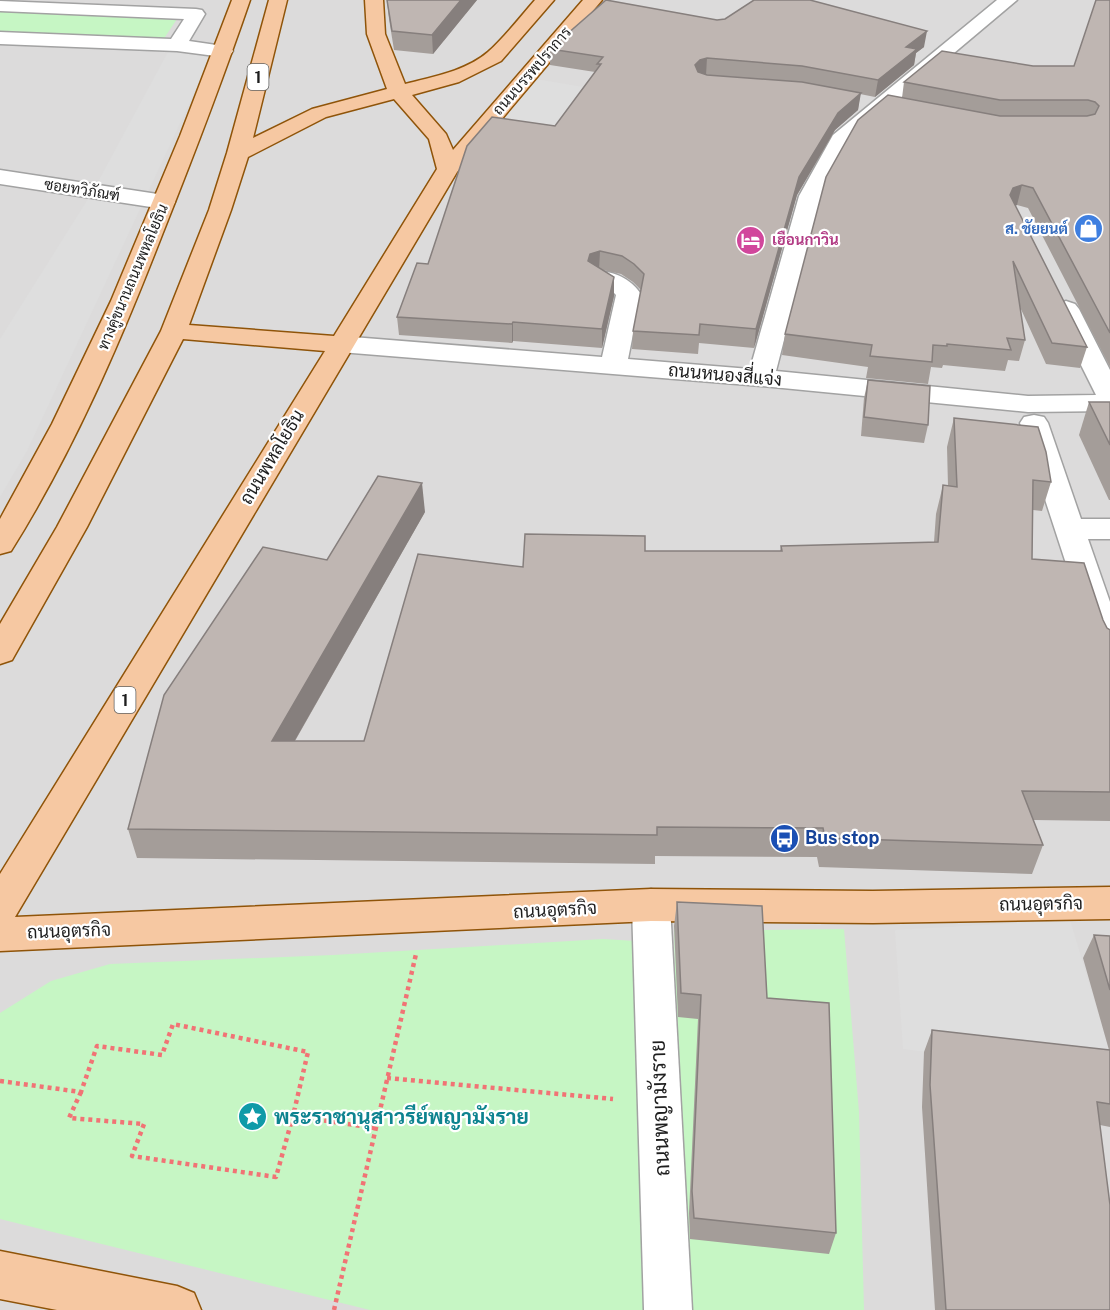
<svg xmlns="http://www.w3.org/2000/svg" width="1110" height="1310" font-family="'Public Sans',Sarabun,sans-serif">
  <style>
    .residential { fill: #dcdbdb }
    .park { fill: #c6f6c4 }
    .parking { fill: #dedede }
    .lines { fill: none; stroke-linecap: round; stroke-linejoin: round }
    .minor-casing { stroke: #a2a2a2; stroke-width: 3 }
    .major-casing { stroke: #8f5409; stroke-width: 3 }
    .path { stroke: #f17375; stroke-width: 4.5; stroke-dasharray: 4 4; stroke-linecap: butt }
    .minor { fill: #fff; fill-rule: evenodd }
    .major { fill: #f6c8a2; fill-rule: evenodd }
    .wall { fill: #a49d99 }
    .shaded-wall { fill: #867f7d }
    .building { fill: #bfb6b2; stroke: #867f7d; stroke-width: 1.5 }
    .labels { text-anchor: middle; stroke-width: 4.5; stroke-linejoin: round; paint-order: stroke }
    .far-street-label { font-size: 15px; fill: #1e1e1e; stroke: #fff }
    .far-shop-label { font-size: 15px; font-weight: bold; fill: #366cbe; stroke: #fff; text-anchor: end }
    .far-hotel-label { font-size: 15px; font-weight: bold; fill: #b23c85; stroke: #fff; text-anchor: start }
    .shield { fill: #fff; stroke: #626262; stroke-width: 1.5 }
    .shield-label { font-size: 16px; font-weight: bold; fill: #1e1e1e }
    .street-label { font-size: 18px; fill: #1e1e1e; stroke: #fff }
    .transit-label { font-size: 18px; font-weight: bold; fill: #164399; stroke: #fff; text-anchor: start }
    .near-street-label { font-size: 21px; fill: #1e1e1e; stroke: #fff }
    .near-culture-label { font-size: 21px; font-weight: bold; fill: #0d838f; stroke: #fff; text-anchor: start }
  </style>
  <rect width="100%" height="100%" fill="#efeae5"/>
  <rect class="residential" x="0" y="0" width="1110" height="1310"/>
  <g class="park">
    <polygon points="0,10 179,16 163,40 0,34"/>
    <polygon points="674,926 757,930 844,929 859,1112 864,1310 681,1310"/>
    <polygon points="603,939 636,941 653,1310 370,1310 0,1219 0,1013 51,981 110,964 333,955"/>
  </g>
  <g class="parking">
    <polygon points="169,50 212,55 27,451 0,497 0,339 93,191"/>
    <polygon points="536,79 595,89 555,143 490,133"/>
    <polygon points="1070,920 1110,1053 1078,1070 903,1049 895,930"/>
  </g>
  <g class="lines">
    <defs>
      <g id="minor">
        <path d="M997,0h20l-164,138 -32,58 -45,175 252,25 68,-1 -43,-86 4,-5 9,-3 9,3 4,5 31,61v41l-82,1 -267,-26 -421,-34 -9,-3 -4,-5 4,-5 9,-3 262,21 14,-62c-7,-9 -20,-7 -27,-17l3,-5c19,-5 39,6 49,21l-13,65 122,10 49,-173 34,-61z"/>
        <polygon points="0,1 196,9 202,10 205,14 189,41 230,47 233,51 230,55 223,57 177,51 0,44 0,32 171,39 184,19 0,11"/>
        <polygon points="0,170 164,195 172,197 175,202 172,207 164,209 0,184"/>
        <polygon points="1034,415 1044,417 1048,423 1081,519 1110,519 1110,539 1088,539 1110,602 1110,661 1098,657 1094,649 1020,423 1024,417"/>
        <polygon points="651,889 665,894 670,905 692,1310 644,1310 632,905 637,894"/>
      </g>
      <g id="major">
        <path d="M232,0h18c-27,79 -57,157 -88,235 -42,108 -89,217 -151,316l-11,3v-35l52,-95 59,-123 69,-165z"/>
        <path d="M269,0h18l-34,138 59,-29 75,-20 -20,-55 -2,-34h18l2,34 20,50c27,-7 61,-13 83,-32 17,-15 32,-35 47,-52h19l-53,61 -42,21 -47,13 34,39 7,16 130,-150h19l-145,172 -442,745 636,-28 222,2 237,-4v32l-237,4 -222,-2 -651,30v-77l325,-523 -142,-12 -96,188 -75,133 -12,4v-40l57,-97 104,-196 48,-121 18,-57zM394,99l35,40 8,30 -103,167 -145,-11 42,-115 17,-53 78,-40z"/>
        <polygon points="0,1251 177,1286 194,1293 201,1310 57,1310 0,1299"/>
      </g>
    </defs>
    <use href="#minor" class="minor-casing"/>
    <use href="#major" class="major-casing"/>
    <g class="path">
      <polyline points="387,1078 613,1099"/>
      <polyline points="0,1081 81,1092 97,1046 162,1055 173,1024 308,1052 293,1116 375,1128"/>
      <polyline points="81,1092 69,1118 144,1124 132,1156 276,1177 293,1116"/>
      <polyline points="334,1310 416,954"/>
    </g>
    <use href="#minor" class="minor"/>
    <use href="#major" class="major"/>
  </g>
  <g class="wall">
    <polygon points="387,0 477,0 433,54 394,50 389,19"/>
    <polygon points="1110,0 1110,367 1028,208 1017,205 1015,206 1087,347 1080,368 1046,364 1020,307 1025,340 1019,361 1008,360 1005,371 943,365 942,368 931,367 928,384 866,378 868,367 782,355 785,334 902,98 904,82 1033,66 1074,66"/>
    <polygon points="717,20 924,47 916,53 914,65 875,97 860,94 858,110 835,130 797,195 754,348 699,343 698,354 632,349 633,331 641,290 633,282 621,274 603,270 614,277 614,296 602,348 513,341 512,343 399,335 397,317 428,264 555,126 595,72 550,65 550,49"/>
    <polygon points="868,380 928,425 924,443 861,436 864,398"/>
    <polygon points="1089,402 1110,402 1110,500 1109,500 1079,435"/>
    <polygon points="954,418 1051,482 1042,511 1033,510 1032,559 1103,620 1107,628 1110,630 1110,821 1033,820 1043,845 1032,874 819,867 817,857 655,856 655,864 137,858 128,829 327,560 425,512 295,741 364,741 523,567 645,551 780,551 781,546 934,542 936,514 943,485 948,486 947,447"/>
    <polygon points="677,902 767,998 836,1233 829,1254 690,1239 689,1213 698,1019 678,1017 674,926"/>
    <polygon points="1094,935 1110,936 1110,1127 1100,1125 1110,1310 935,1310 922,1107 924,1052 932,1030 1109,1050 1083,958"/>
  </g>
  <g class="shaded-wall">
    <polygon points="461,0 477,0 433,54 432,35"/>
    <polygon points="927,31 924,47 916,53 914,65 875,97 878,80 906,47"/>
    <polygon points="707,58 706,75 698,77 695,65 700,60"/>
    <polygon points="861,93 858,110 835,130 797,195 754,348 756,329 799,177 838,113"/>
    <polygon points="1022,185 1017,205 1008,208 1010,195 1013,188"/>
    <polygon points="600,251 599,270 588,261 590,254"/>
    <polygon points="614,277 614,296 602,348 602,329"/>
    <polygon points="513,322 513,341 512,343 512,324"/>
    <polygon points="422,483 425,512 278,770 272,741"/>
  </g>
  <g class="building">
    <polygon points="387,0 461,0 432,35 392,31"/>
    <polygon points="606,0 717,20 725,19 754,0 810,0 927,31 906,47 917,49 878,80 802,66 707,58 700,60 695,65 698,72 707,75 802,82 861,93 838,113 799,177 756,329 700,324 699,335 633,331 644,274 634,264 622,256 600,251 590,254 588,261 614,277 602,329 513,322 512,324 397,317 417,263 428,264 467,146 492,117 555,126 601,64 597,64 603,57 550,49"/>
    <polygon points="1096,0 1110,0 1110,333 1033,188 1022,185 1013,188 1010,195 1087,347 1052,343 1013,261 1025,340 1007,338 1011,350 947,344 947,346 933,345 932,362 870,356 872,345 785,334 826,177 858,120 888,95 1000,116 1087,116 1095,114 1099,106 1095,102 1088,100 1000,100 904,82 942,51 1033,66 1074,66"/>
    <polygon points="868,380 930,386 928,425 864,417"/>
    <polygon points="1089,402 1110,402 1110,445"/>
    <polygon points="954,418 1038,427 1046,452 1051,482 1033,480 1032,559 1084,563 1103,620 1107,628 1110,630 1110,792 1022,791 1043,845 825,838 823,828 657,827 657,835 128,829 164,695 263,547 327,560 378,476 422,483 272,741 364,741 418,554 523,567 525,534 645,536 645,551 782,551 781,546 938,542 943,485 957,487"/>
    <polygon points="677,902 762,906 767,998 829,1003 836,1233 694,1218 692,1191 701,995 681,993"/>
    <polygon points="1094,935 1110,936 1110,990"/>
    <polygon points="932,1030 1110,1050 1110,1104 1097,1102 1110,1205 1110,1310 946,1310 930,1085"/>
  </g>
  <defs>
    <symbol id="shop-disc" viewBox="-11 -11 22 22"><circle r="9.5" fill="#3f7fe0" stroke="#fff"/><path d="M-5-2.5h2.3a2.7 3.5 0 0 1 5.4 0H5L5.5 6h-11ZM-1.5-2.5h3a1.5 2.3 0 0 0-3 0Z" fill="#fff"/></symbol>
    <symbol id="hotel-disc" viewBox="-11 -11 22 22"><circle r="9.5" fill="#d1479c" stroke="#fff"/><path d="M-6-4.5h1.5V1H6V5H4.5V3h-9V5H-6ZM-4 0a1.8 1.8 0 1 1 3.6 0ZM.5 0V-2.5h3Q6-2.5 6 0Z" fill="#fff"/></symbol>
    <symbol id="bus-disc" viewBox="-11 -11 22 22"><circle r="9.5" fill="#1a4fb4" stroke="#fff"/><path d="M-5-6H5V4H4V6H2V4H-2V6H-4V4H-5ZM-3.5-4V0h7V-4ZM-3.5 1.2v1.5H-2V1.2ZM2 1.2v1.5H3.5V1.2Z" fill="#fff"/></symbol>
    <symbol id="sight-disc" viewBox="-11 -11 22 22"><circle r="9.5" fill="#0f9aa8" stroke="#fff"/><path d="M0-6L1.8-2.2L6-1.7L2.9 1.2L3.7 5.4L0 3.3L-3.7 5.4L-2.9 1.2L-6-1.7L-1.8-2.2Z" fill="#fff"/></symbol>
  </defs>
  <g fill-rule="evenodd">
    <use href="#shop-disc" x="1072" y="212" width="33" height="33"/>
    <use href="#hotel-disc" x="734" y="224" width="33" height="33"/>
    <use href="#bus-disc" x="768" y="822" width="33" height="33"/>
    <use href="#sight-disc" x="236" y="1100" width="33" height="33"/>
  </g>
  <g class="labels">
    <g class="far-street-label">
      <text transform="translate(532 71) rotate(-49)" y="5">ถนนบรรพปราการ</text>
      <text transform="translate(82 190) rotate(9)" y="5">ซอยทวิภัณฑ์</text>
      <text transform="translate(133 277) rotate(-67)" y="5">ทางคู่ขนานถนนพหลโยธิน</text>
    </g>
    <g class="far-shop-label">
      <text x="1068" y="234">ส. ชัยยนต์</text>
    </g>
    <g class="far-hotel-label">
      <text x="772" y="245">เฮือนกาวิน</text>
    </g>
    <g class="shield">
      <rect x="247.5" y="64" width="21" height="26" rx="4.5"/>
      <rect x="114.5" y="687" width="21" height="26" rx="4.5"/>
    </g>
    <g class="shield-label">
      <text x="258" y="83">1</text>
      <text x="125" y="706">1</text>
    </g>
    <g class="street-label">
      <text transform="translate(725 375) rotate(5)" y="6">ถนนหนองสี่แจ่ง</text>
      <text transform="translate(272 457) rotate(-59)" y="6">ถนนพหลโยธิน</text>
      <text transform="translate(1041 904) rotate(-1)" y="6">ถนนอุตรกิจ</text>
      <text transform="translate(555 910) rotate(-3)" y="6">ถนนอุตรกิจ</text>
      <text transform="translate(69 931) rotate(-2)" y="6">ถนนอุตรกิจ</text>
    </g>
    <g class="transit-label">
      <text x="805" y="844">Bus stop</text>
    </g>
    <g class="near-street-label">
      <text transform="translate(660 1108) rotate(-92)" y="7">ถนนพญามังราย</text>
    </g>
    <g class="near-culture-label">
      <text x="274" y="1124">พระราชานุสาวรีย์พญามังราย</text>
    </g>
  </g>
</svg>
